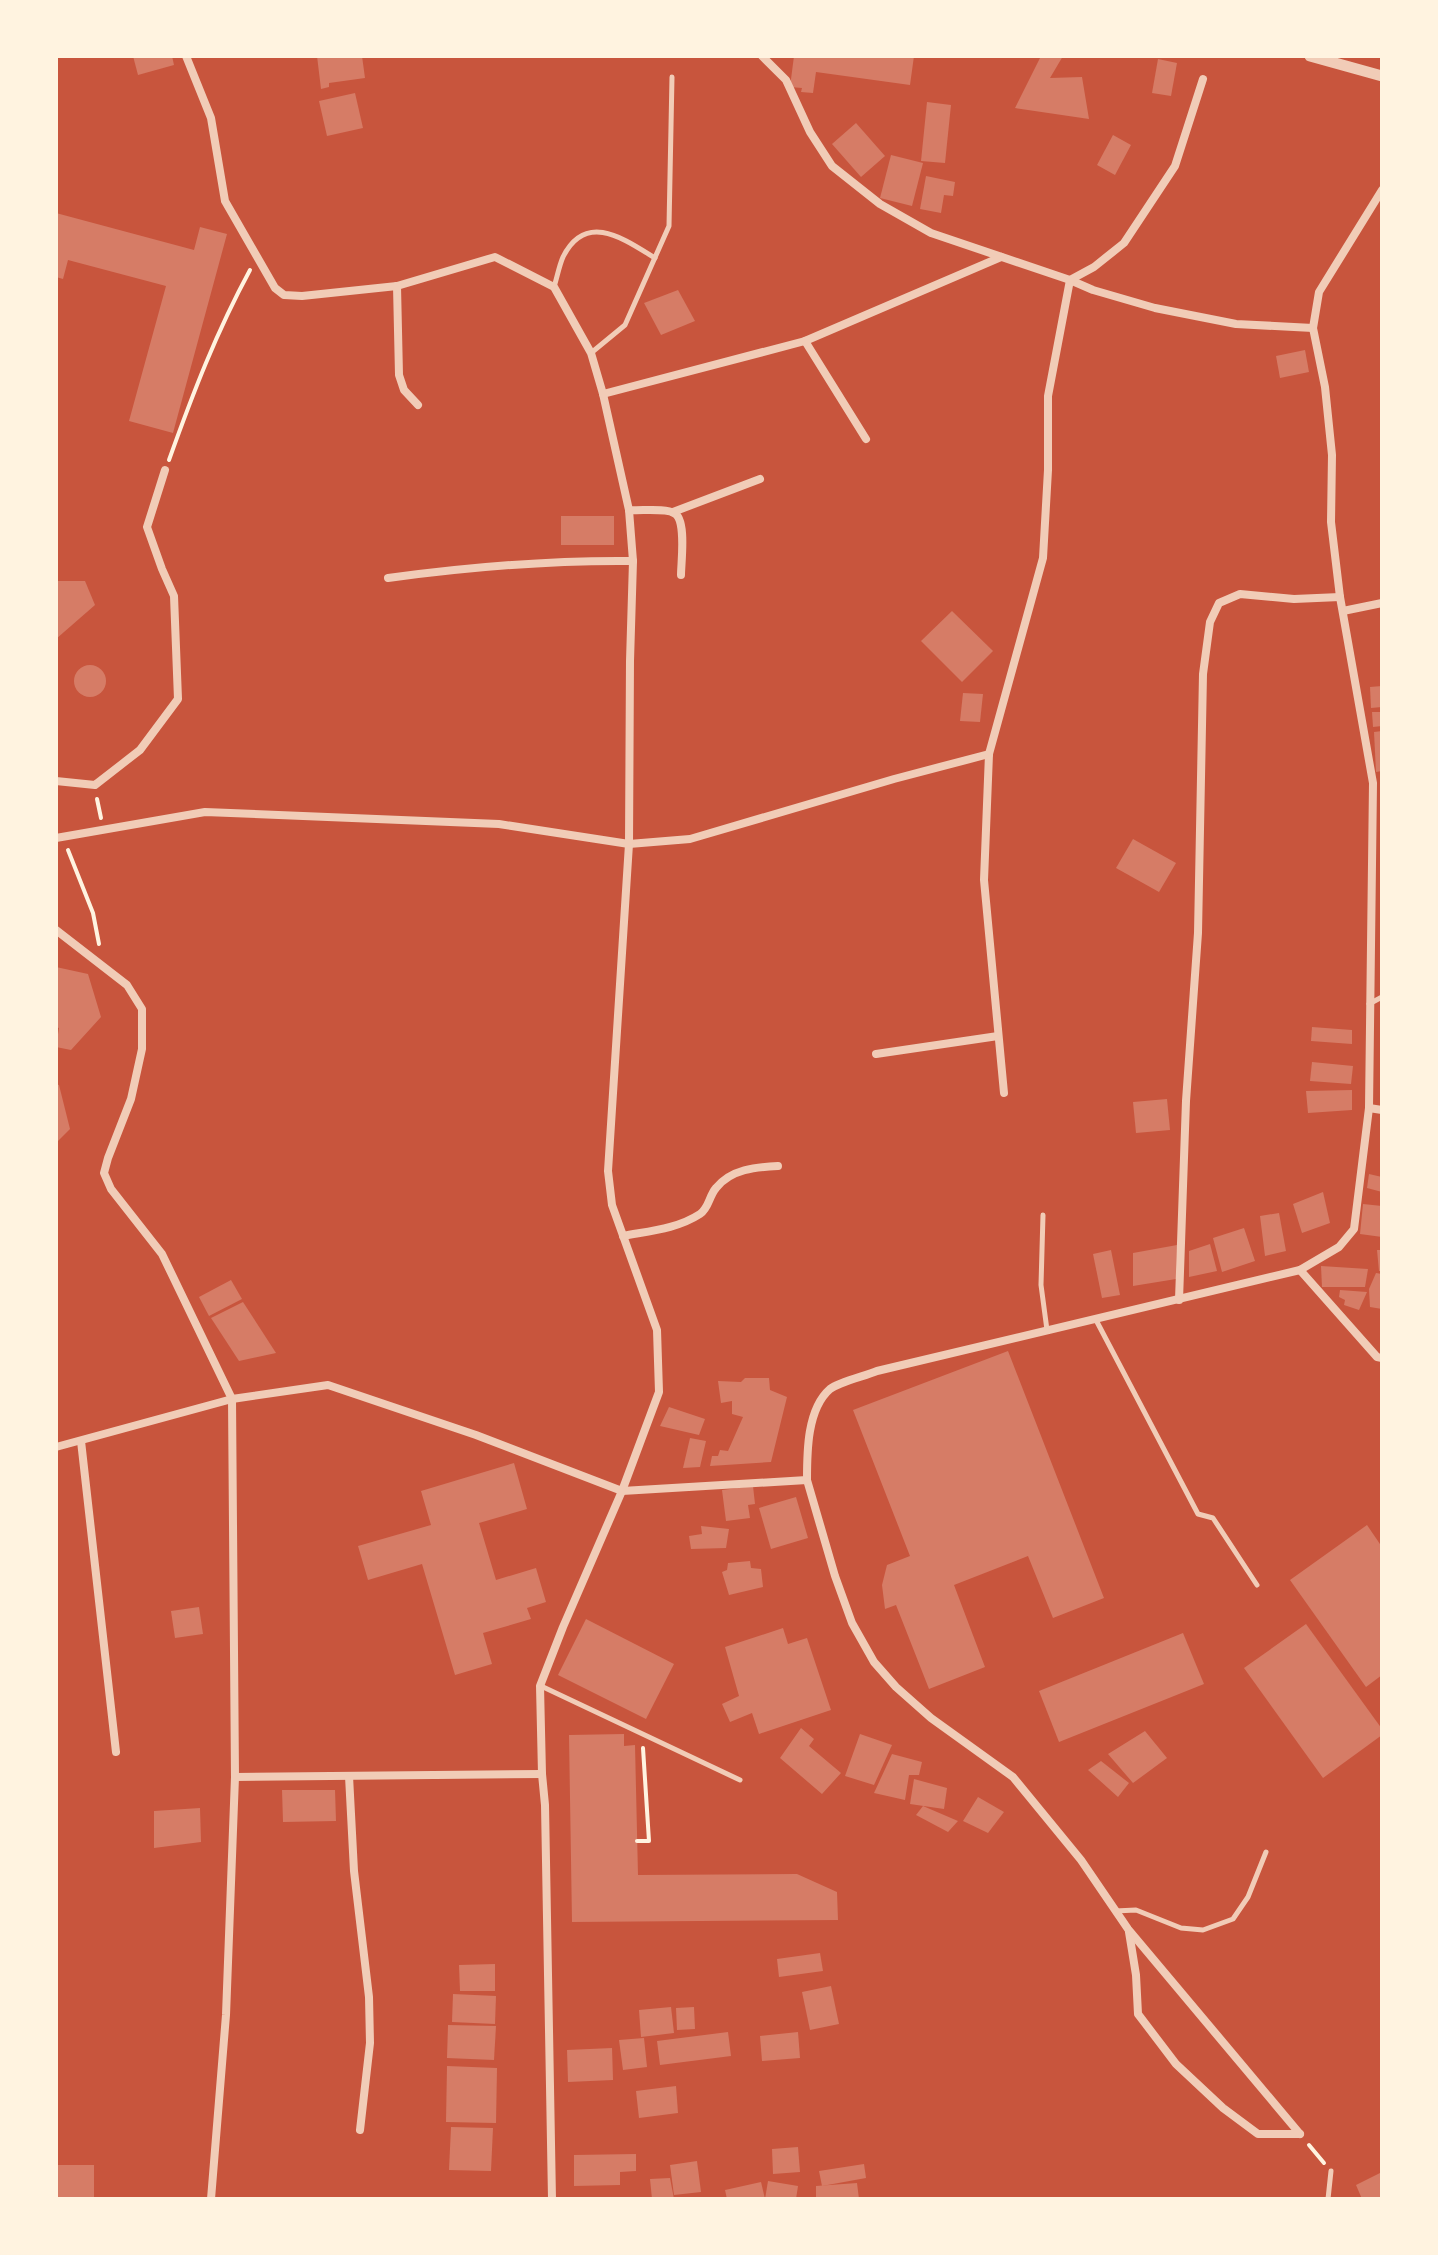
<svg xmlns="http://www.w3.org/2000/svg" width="1438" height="2255" font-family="'DM Sans',sans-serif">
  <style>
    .building { fill: #d67c66 }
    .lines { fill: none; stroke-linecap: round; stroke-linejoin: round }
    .path { stroke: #fff3e0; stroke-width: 4 }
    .service { stroke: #f1ccb7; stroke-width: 5 }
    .minor { stroke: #f1ccb7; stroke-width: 8 }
    .tertiary { stroke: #f1ccb7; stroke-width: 11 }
  </style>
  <rect width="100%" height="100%" fill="#c8553d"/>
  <g class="building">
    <polygon points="133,56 172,56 174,65 138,75"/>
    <polygon points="317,56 362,56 365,78 329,83 329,87 321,89"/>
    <polygon points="794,56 914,56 910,85 816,72 813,93 801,92 802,88 790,87"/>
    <polygon points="1041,56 1063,56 1050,78 1082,77 1089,119 1015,108"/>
    <polygon points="1158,59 1177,63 1171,96 1152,93"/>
    <polygon points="355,93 363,128 327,136 319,101"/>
    <polygon points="927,102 951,105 945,163 921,161"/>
    <polygon points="856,123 885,156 861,177 832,144"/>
    <polygon points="1113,135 1131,145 1115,175 1097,165"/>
    <polygon points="891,155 923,163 912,206 880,198"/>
    <polygon points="926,176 955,182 953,196 944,195 941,213 920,209"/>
    <polygon points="56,213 194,250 200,227 227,234 173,433 129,421 166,286 68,260 63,279 56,277"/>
    <polygon points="678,290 695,321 661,335 644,303"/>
    <polygon points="1305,350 1309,372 1280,378 1276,356"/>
    <rect x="561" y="516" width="53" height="29"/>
    <polygon points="56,581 85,581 95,605 56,639"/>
    <polygon points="952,611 993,651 962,682 921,641"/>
    <circle cx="90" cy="681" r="16"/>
    <polygon points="1382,686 1382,707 1371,708 1370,687"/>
    <polygon points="963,693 983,694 980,722 960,721"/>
    <polygon points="1372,712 1382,712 1382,726 1373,727"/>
    <polygon points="1382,731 1382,771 1376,772 1374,732"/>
    <polygon points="1133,839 1176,863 1159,892 1116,868"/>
    <polygon points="56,967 88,974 101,1017 71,1050 56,1047 59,1028 56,1027"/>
    <polygon points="1312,1027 1352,1030 1352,1044 1311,1041"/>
    <polygon points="1312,1062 1353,1066 1351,1084 1310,1081"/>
    <polygon points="56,1084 59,1085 70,1129 56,1143"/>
    <polygon points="1352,1090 1352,1110 1308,1113 1306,1091"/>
    <polygon points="1167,1099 1170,1130 1136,1133 1133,1102"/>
    <polygon points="1369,1174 1382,1177 1382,1192 1367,1188"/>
    <polygon points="1323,1192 1330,1223 1302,1233 1293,1204"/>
    <polygon points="1363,1204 1382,1206 1382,1237 1360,1234"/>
    <polygon points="1279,1213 1286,1251 1265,1256 1260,1216"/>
    <polygon points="1244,1228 1255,1261 1222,1272 1213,1238"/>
    <polygon points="1210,1244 1217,1271 1189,1277 1189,1251"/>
    <polygon points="1177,1245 1176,1279 1133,1286 1133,1253"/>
    <polygon points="1111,1250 1120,1295 1102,1298 1093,1254"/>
    <polygon points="1377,1250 1382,1250 1382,1271 1379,1271"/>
    <polygon points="1321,1266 1368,1269 1365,1287 1322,1287"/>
    <polygon points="1376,1273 1382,1274 1382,1309 1370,1307 1369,1289"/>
    <polygon points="231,1280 242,1299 209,1316 199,1297"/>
    <polygon points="1340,1290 1367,1292 1359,1310 1344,1305 1345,1300 1339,1297"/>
    <polygon points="243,1302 276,1353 239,1361 211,1318"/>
    <polygon points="1008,1351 1104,1598 1053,1618 1028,1556 954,1585 985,1667 929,1689 896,1605 885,1609 882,1585 887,1565 910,1556 853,1410"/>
    <polygon points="745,1378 769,1378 770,1390 787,1397 771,1462 710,1466 712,1456 718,1456 720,1450 728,1451 743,1417 732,1414 732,1401 721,1403 718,1381 741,1382"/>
    <polygon points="669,1407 705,1419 699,1435 660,1426"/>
    <polygon points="690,1438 706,1441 700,1467 683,1468"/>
    <polygon points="514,1463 527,1509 479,1523 496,1580 536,1568 546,1602 527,1608 531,1619 483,1633 492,1664 455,1675 422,1564 368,1580 358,1546 431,1525 421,1491"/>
    <polygon points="753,1486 755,1504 748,1505 750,1518 726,1521 722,1490"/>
    <polygon points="796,1497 808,1538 771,1549 759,1508"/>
    <polygon points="1367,1525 1382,1547 1382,1675 1366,1687 1290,1580"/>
    <polygon points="701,1526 729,1529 726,1548 691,1549 689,1536 702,1534"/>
    <polygon points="750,1561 751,1568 761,1569 763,1587 729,1595 722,1572 727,1570 728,1563"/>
    <polygon points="199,1607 203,1634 175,1638 171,1611"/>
    <polygon points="586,1619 674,1664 646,1719 558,1675"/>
    <polygon points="1306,1624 1382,1729 1382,1735 1323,1778 1244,1668"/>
    <polygon points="783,1628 788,1644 807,1638 831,1710 759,1734 752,1713 730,1722 722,1704 739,1696 725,1647"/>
    <polygon points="1183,1633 1204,1684 1059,1742 1039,1691"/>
    <polygon points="801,1728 814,1739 809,1746 841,1773 822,1794 780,1758"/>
    <polygon points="1145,1731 1167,1758 1133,1783 1108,1754"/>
    <polygon points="624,1734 624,1746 635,1745 638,1875 797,1874 837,1892 838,1920 572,1922 569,1735"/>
    <polygon points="860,1734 892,1745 874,1785 845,1776"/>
    <polygon points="892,1754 922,1762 919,1775 909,1775 905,1800 874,1793"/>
    <polygon points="1101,1761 1129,1783 1118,1797 1088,1770"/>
    <polygon points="914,1779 947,1788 944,1809 910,1804"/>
    <polygon points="282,1790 335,1790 336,1821 283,1822"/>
    <polygon points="978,1797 1004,1812 988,1833 963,1821"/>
    <polygon points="923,1806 958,1821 948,1832 916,1815"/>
    <polygon points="200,1808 201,1842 154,1848 154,1811"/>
    <polygon points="820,1953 823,1971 779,1977 777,1959"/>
    <polygon points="495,1964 495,1991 460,1991 459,1965"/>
    <polygon points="831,1986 839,2024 810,2030 802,1992"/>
    <polygon points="453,1994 496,1996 495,2024 452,2022"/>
    <polygon points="671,2007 674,2033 641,2037 639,2010"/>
    <polygon points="694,2007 695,2029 677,2030 676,2008"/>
    <polygon points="448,2025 496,2026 494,2060 447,2058"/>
    <polygon points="728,2032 731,2056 660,2065 657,2041"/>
    <polygon points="798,2032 800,2058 762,2061 760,2036"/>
    <polygon points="644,2038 647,2067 623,2070 619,2040"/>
    <polygon points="612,2048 613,2080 568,2082 567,2050"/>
    <polygon points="447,2066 497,2068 496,2123 446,2122"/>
    <polygon points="676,2086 678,2113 639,2118 636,2091"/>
    <polygon points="451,2127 493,2128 491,2171 449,2170"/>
    <polygon points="798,2147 800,2172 773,2174 772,2149"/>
    <polygon points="636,2154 636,2171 620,2172 620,2185 574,2186 574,2155"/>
    <polygon points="697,2161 701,2192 674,2195 670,2165"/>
    <polygon points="864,2164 866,2178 822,2186 819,2171"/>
    <rect x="56" y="2165" width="38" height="34"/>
    <polygon points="1382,2172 1382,2199 1362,2199 1356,2185"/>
    <polygon points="670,2178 674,2199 652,2199 650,2179"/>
    <polygon points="768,2181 798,2186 796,2199 765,2199"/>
    <polygon points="761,2182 765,2199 727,2199 725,2190"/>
    <polygon points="857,2183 859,2199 816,2199 816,2186"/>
  </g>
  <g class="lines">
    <g class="path">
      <path d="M169,460c24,-67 47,-127 81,-190"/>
      <polyline points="97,799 101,818"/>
      <polyline points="68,850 93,913 99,944"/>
      <polyline points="637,1841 649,1841 643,1748"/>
      <polyline points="1309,2145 1324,2163"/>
    </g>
    <g class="service">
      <path d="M554,287c3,-9 5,-21 9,-30 23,-46 61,-18 92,1"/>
      <polyline points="591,353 625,325 669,226 672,77"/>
      <polyline points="1369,1004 1382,997"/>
      <polyline points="1043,1215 1041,1285 1047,1330"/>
      <polyline points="1096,1320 1198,1514 1213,1518 1257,1585"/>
      <polyline points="541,1686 740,1780"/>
      <polyline points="1115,1911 1136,1910 1181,1928 1203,1930 1233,1919 1248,1897 1266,1852"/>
      <polyline points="1328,2199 1331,2171"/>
    </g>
    <g class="minor">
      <polyline points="186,56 211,118 225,201 275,288 284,295 302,296 397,286 495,257 554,287 591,353 603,394 629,510 633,561 630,661 629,844 608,1171 612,1205 657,1330 659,1392 622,1491 563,1627 540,1686 542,1774 545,1805 552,2199"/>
      <polyline points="762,56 786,80 810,132 832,166 880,204 931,233 1070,280 1093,290 1155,308 1236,324 1313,328"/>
      <polyline points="1070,280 1094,267 1124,243 1175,166 1203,79"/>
      <polyline points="397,286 399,375 404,390 418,405"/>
      <polyline points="805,341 866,439"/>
      <polyline points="603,394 805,341 1001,257"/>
      <path d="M629,510c11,1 37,-2 45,3 13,6 7,49 7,62"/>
      <polyline points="673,512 760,479"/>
      <path d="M388,578c81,-11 163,-18 245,-17"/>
      <polyline points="1343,611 1382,603"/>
      <polyline points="56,781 95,785 140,750 178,699 174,596 162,569 147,527 165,470"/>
      <polyline points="56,838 205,812 499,824 629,844 690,839 894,779 989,754"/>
      <polyline points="56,930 127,985 142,1009 142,1049 131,1099 108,1158 104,1173 111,1189 162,1254 232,1399 235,1777 226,2015 211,2199"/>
      <polyline points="876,1054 998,1036"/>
      <polyline points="1004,1093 984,880 989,754 1043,558 1048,470 1048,396 1070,280"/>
      <polyline points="1369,1108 1382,1110"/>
      <path d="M623,1236c26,-5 54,-7 77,-22 9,-6 9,-18 16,-26 15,-19 40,-21 62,-22"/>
      <polyline points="1300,1270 1377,1357 1382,1358"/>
      <polyline points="1179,1300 1186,1101 1198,933 1203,674 1210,622 1219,603 1240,594 1294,599 1340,597"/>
      <polyline points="81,1441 116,1752"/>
      <polyline points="56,1447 232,1399 328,1385 476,1435 622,1491 807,1480"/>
      <polyline points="349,1776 354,1871 369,1997 370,2043 360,2130"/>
      <polyline points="235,1777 542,1774"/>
      <polyline points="1129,1932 1136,1975 1138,2014 1176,2064 1223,2108 1258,2134 1300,2134"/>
      <path d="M1300,2134l-172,-205 -47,-69 -68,-83 -82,-59 -35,-31 -22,-25 -22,-39 -17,-47 -28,-96c0,-28 0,-71 23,-91 9,-7 35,-13 47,-18l423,-101 39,-23 15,-18 15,-121 4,-325 -33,-186 -9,-75 1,-67 -7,-68 -12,-59 6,-36 63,-102"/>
    </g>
    <polyline class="tertiary" points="1310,56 1382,76"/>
  </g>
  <rect width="1438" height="2255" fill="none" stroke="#fff3e0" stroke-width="116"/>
</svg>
